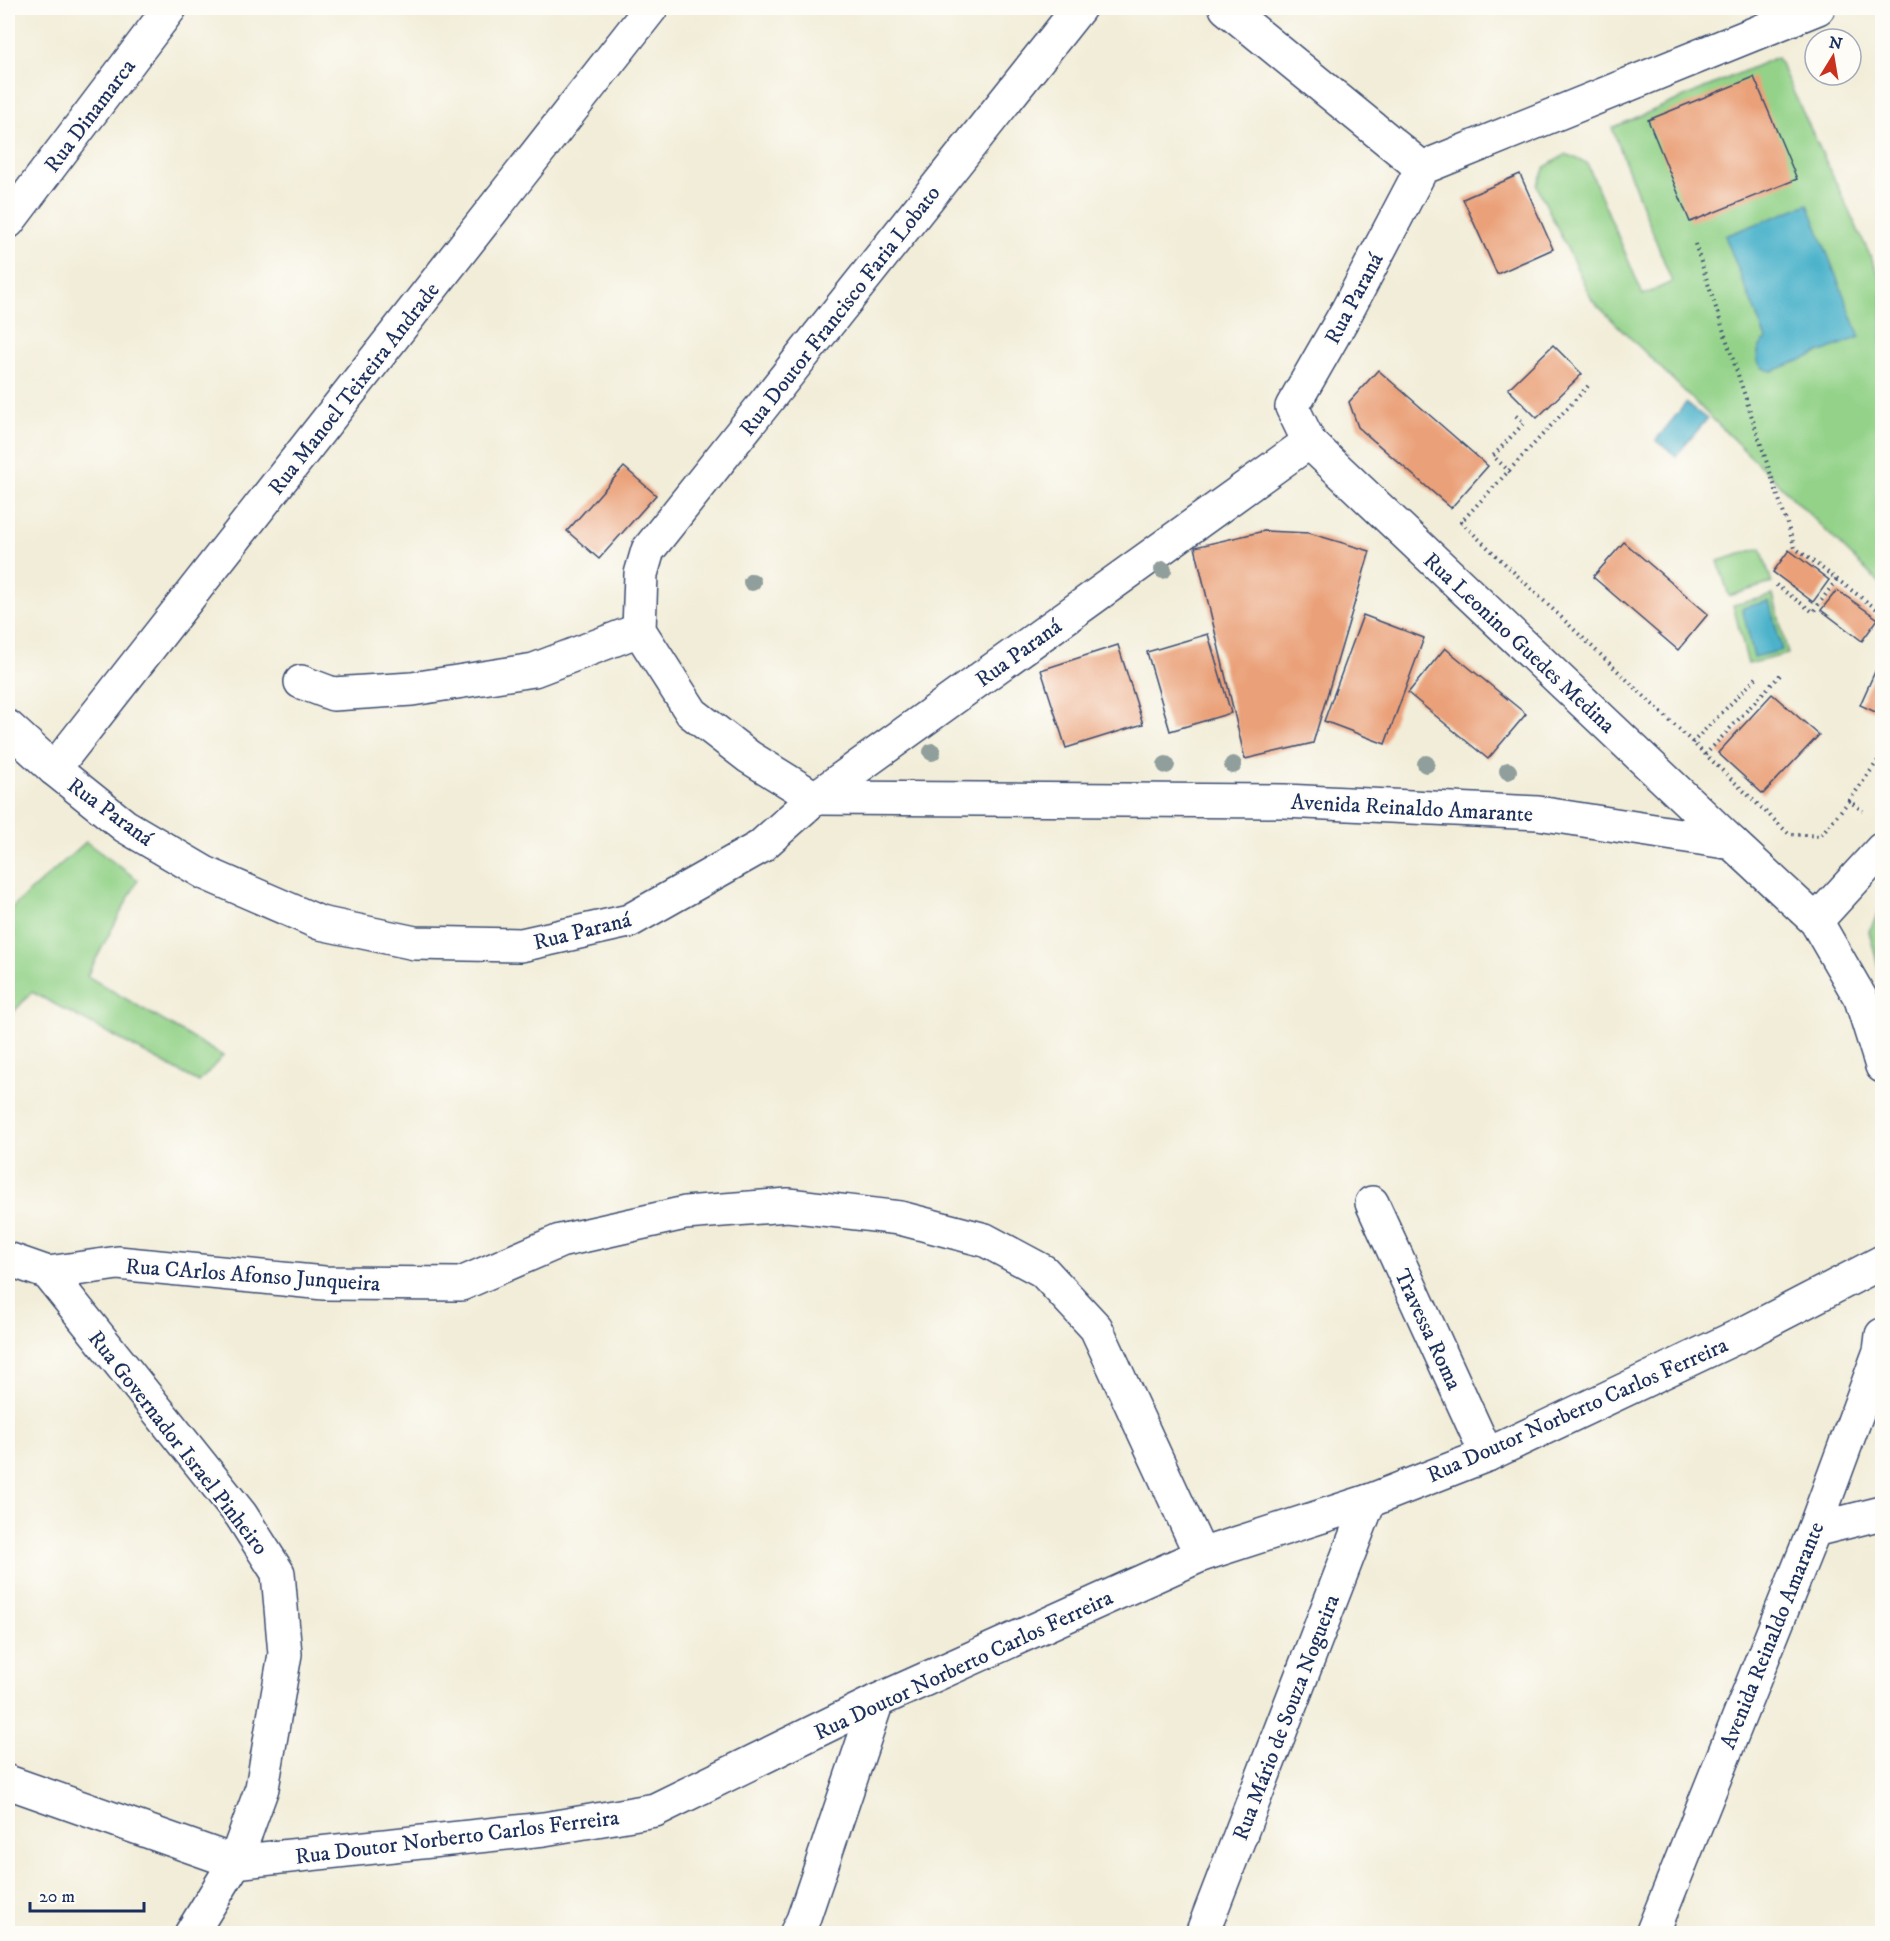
<svg xmlns="http://www.w3.org/2000/svg" width="1890" height="1941" font-family="'IM FELL DW Pica',serif">
  <style>
    .green { fill: #93d288; stroke: #578073; stroke-width: 1.5 }
    .water { fill: #4bb2ca; stroke: #337094; stroke-width: 1.5 }
    .building { fill: #eaa078 }
    .lines { fill: none; stroke-linecap: round; stroke-linejoin: round }
    .minor-casing { stroke: #3b4c70; stroke-width: 36 }
    .tertiary-casing { stroke: #3b4c70; stroke-width: 36 }
    .path { stroke: #3b4c70; stroke-width: 4; stroke-dasharray: 1.5 4.5; stroke-linecap: butt }
    .minor { stroke: #fff; stroke-width: 33 }
    .tertiary { stroke: #fff; stroke-width: 33 }
    .tree { fill: #909f9c }
    .labels { text-anchor: middle; stroke-width: 4.5; stroke-linejoin: round; paint-order: stroke }
    .street-label { font-size: 22px; fill: #1b2f5e; stroke: #fdfcf7 }
  </style>
  <rect width="100%" height="100%" fill="#fdfcf7"/>
  <filter id="ink" filterUnits="userSpaceOnUse"><feTurbulence type="fractalNoise" baseFrequency=".0167" numOctaves="2"/><feDisplacementMap in="SourceGraphic" scale="12" xChannelSelector="R" yChannelSelector="G"/><feConvolveMatrix kernelMatrix="1 2 1 2 8 2 1 2 1" color-interpolation-filters="sRGB"/></filter>
  <filter id="wash" filterUnits="userSpaceOnUse"><feTurbulence type="fractalNoise" baseFrequency=".008" numOctaves="4" result="noise"/><feDisplacementMap in="SourceGraphic" scale="24" xChannelSelector="R" yChannelSelector="G"/><feGaussianBlur stdDeviation="1.35" result="paint"/><feColorMatrix in="noise" values="0 0 0 0 0 0 0 0 0 0 0 0 0 0 0 0 0 1.4 0 .05"/><feComposite in="paint" operator="in"/></filter>
  <g filter="url(#wash)">
    <rect width="100%" height="100%" fill="#f2edd8"/>
    <g class="green">
      <polygon points="1777,57 1882,281 1882,586 1592,300 1537,186 1545,167 1566,154 1587,163 1643,295 1672,282 1612,128"/>
      <polygon points="1761,548 1772,583 1729,596 1718,561"/>
      <polygon points="1773,595 1788,654 1748,664 1733,605"/>
      <polygon points="86,842 138,880 87,976 223,1056 199,1082 32,992 8,1018 8,911"/>
      <polygon points="1882,906 1882,981 1869,931"/>
    </g>
    <g class="water">
      <path d="M1808,204l52,133 -87,34c-20,-2 -19,-20 -7,-32l-41,-103z"/>
      <polygon points="1686,403 1707,419 1676,456 1656,440"/>
      <polygon points="1769,601 1782,650 1754,657 1742,608"/>
    </g>
    <g id="blocks">
      <g class="building">
        <polygon points="1754,77 1797,179 1690,222 1648,120"/>
        <polygon points="1520,174 1553,249 1497,274 1463,199"/>
        <polygon points="1553,345 1582,374 1537,418 1508,389"/>
        <polygon points="1378,370 1488,466 1451,508 1358,427 1349,402"/>
        <polygon points="624,467 656,495 599,559 567,531"/>
        <polygon points="1264,531 1309,533 1370,551 1313,743 1245,759 1195,547"/>
        <polygon points="1624,542 1708,614 1678,650 1593,577"/>
        <polygon points="1789,550 1829,580 1813,602 1773,572"/>
        <polygon points="1837,590 1878,619 1862,641 1821,610"/>
        <polygon points="1363,615 1424,638 1385,744 1324,721"/>
        <polygon points="1208,634 1231,713 1170,731 1147,652"/>
        <polygon points="1118,645 1143,724 1066,748 1041,670"/>
        <polygon points="1445,648 1526,714 1488,759 1408,693"/>
        <polygon points="1882,656 1882,715 1860,705"/>
        <polygon points="1772,694 1819,735 1763,794 1718,753"/>
      </g>
    </g>
  </g>
  <g filter="url(#ink)">
    <use href="#blocks" fill-opacity="0" stroke="#3b4c70" stroke-width="1.5"/>
    <g class="lines">
      <defs>
        <g id="minor">
          <polyline points="1226,8 1422,168"/>
          <polyline points="8,222 170,8"/>
          <polyline points="301,682 333,694 412,689 534,670 639,630"/>
          <polyline points="8,727 54,769 125,826 205,873 320,923 415,943 521,945 629,921 760,847 815,798 1309,442"/>
          <polyline points="54,769 651,8"/>
          <polyline points="1816,921 1882,849"/>
          <polyline points="1372,1203 1487,1455"/>
          <polyline points="8,1259 48,1273 241,1515 278,1573 285,1654 262,1788 235,1862 191,1934"/>
          <polyline points="48,1273 118,1263 324,1283 461,1284 560,1241 685,1213 788,1205 900,1218 985,1240 1043,1271 1096,1328 1201,1555"/>
          <polyline points="1814,1530 1882,1513"/>
          <polyline points="796,1934 803,1920 877,1701"/>
          <polyline points="1202,1934 1369,1501"/>
        </g>
        <g id="tertiary">
          <polyline points="1079,8 648,550 641,574 639,630 692,713 749,757 815,798 1284,801 1538,813 1732,843 1816,921 1861,999 1882,1066"/>
          <polyline points="1732,843 1309,442 1292,407 1347,311 1422,168 1818,8"/>
          <polyline points="8,1782 235,1862 544,1829 655,1810 877,1701 1201,1555 1369,1501 1487,1455 1745,1333 1882,1262"/>
          <polyline points="1652,1934 1814,1530 1880,1351 1882,1335"/>
        </g>
      </defs>
      <use href="#minor" class="minor-casing"/>
      <use href="#tertiary" class="tertiary-casing"/>
      <g class="path">
        <polyline points="1695,244 1795,548 1882,613"/>
        <polyline points="1588,386 1461,522 1789,834 1820,836 1849,801 1863,811"/>
        <polyline points="1510,472 1493,456 1524,423 1515,415"/>
        <polyline points="1776,585 1813,612 1837,579"/>
        <polyline points="1692,743 1757,677"/>
        <polyline points="1705,755 1783,672"/>
        <polyline points="1849,801 1882,755"/>
      </g>
      <use href="#minor" class="minor"/>
      <use href="#tertiary" class="tertiary"/>
    </g>
    <g class="tree">
      <circle cx="1163" cy="570" r="9"/>
      <circle cx="752" cy="582" r="9"/>
      <circle cx="932" cy="752" r="9"/>
      <circle cx="1426" cy="764" r="9"/>
      <circle cx="1166" cy="765" r="9"/>
      <circle cx="1233" cy="765" r="9"/>
      <circle cx="1508" cy="771" r="9"/>
    </g>
  </g>
  <g class="labels">
    <g class="street-label">
      <text transform="translate(89 115) rotate(-53)" y="8">Rua Dinamarca</text>
      <text transform="translate(1353 298) rotate(-62)" y="8">Rua Paraná</text>
      <text transform="translate(839 310) rotate(-52)" y="8">Rua Doutor Francisco Faria Lobato</text>
      <text transform="translate(353 388) rotate(-52)" y="8">Rua Manoel Teixeira Andrade</text>
      <text transform="translate(1520 642) rotate(43)" y="8">Rua Leonino Guedes Medina</text>
      <text transform="translate(1018 652) rotate(-36)" y="8">Rua Paraná</text>
      <text transform="translate(1412 807) rotate(3)" y="8">Avenida Reinaldo Amarante</text>
      <text transform="translate(111 811) rotate(36)" y="8">Rua Paraná</text>
      <text transform="translate(582 930) rotate(-14)" y="8">Rua Paraná</text>
      <text transform="translate(253 1274) rotate(4)" y="8">Rua CArlos Afonso Junqueira</text>
      <text transform="translate(1429 1329) rotate(65)" y="8">Travessa Roma</text>
      <text transform="translate(1577 1409) rotate(-24)" y="8">Rua Doutor Norberto Carlos Ferreira</text>
      <text transform="translate(179 1442) rotate(52)" y="8">Rua Governador Israel Pinheiro</text>
      <text transform="translate(1771 1635) rotate(-68)" y="8">Avenida Reinaldo Amarante</text>
      <text transform="translate(963 1664) rotate(-25)" y="8">Rua Doutor Norberto Carlos Ferreira</text>
      <text transform="translate(1285 1717) rotate(-69)" y="8">Rua Mário de Souza Nogueira</text>
      <text transform="translate(457 1836) rotate(-7)" y="8">Rua Doutor Norberto Carlos Ferreira</text>
    </g>
  </g>
  <rect width="1890" height="1941" fill="none" stroke="#fdfcf7" stroke-width="30"/>
  <g transform="translate(1833 57) rotate(11)"><circle r="28" fill="#fdfcf7" stroke="#a3aaba" stroke-width="1.5"/>
  <path d="M0-4.5L10 22L0 15L-10 22Z" fill="#c8321e"/>
  <text y="-9" font-size="16" font-weight="bold" text-anchor="middle" fill="#1b2f5e">N</text>
  </g>
  <path d="M30 1902v9h114v-9" fill="none" stroke="#1b2f5e" stroke-width="3"/>
  <text x="39" y="1902" font-size="18" fill="#1b2f5e" stroke="#fdfcf7" stroke-width="4.5" paint-order="stroke">20 m</text>
</svg>
